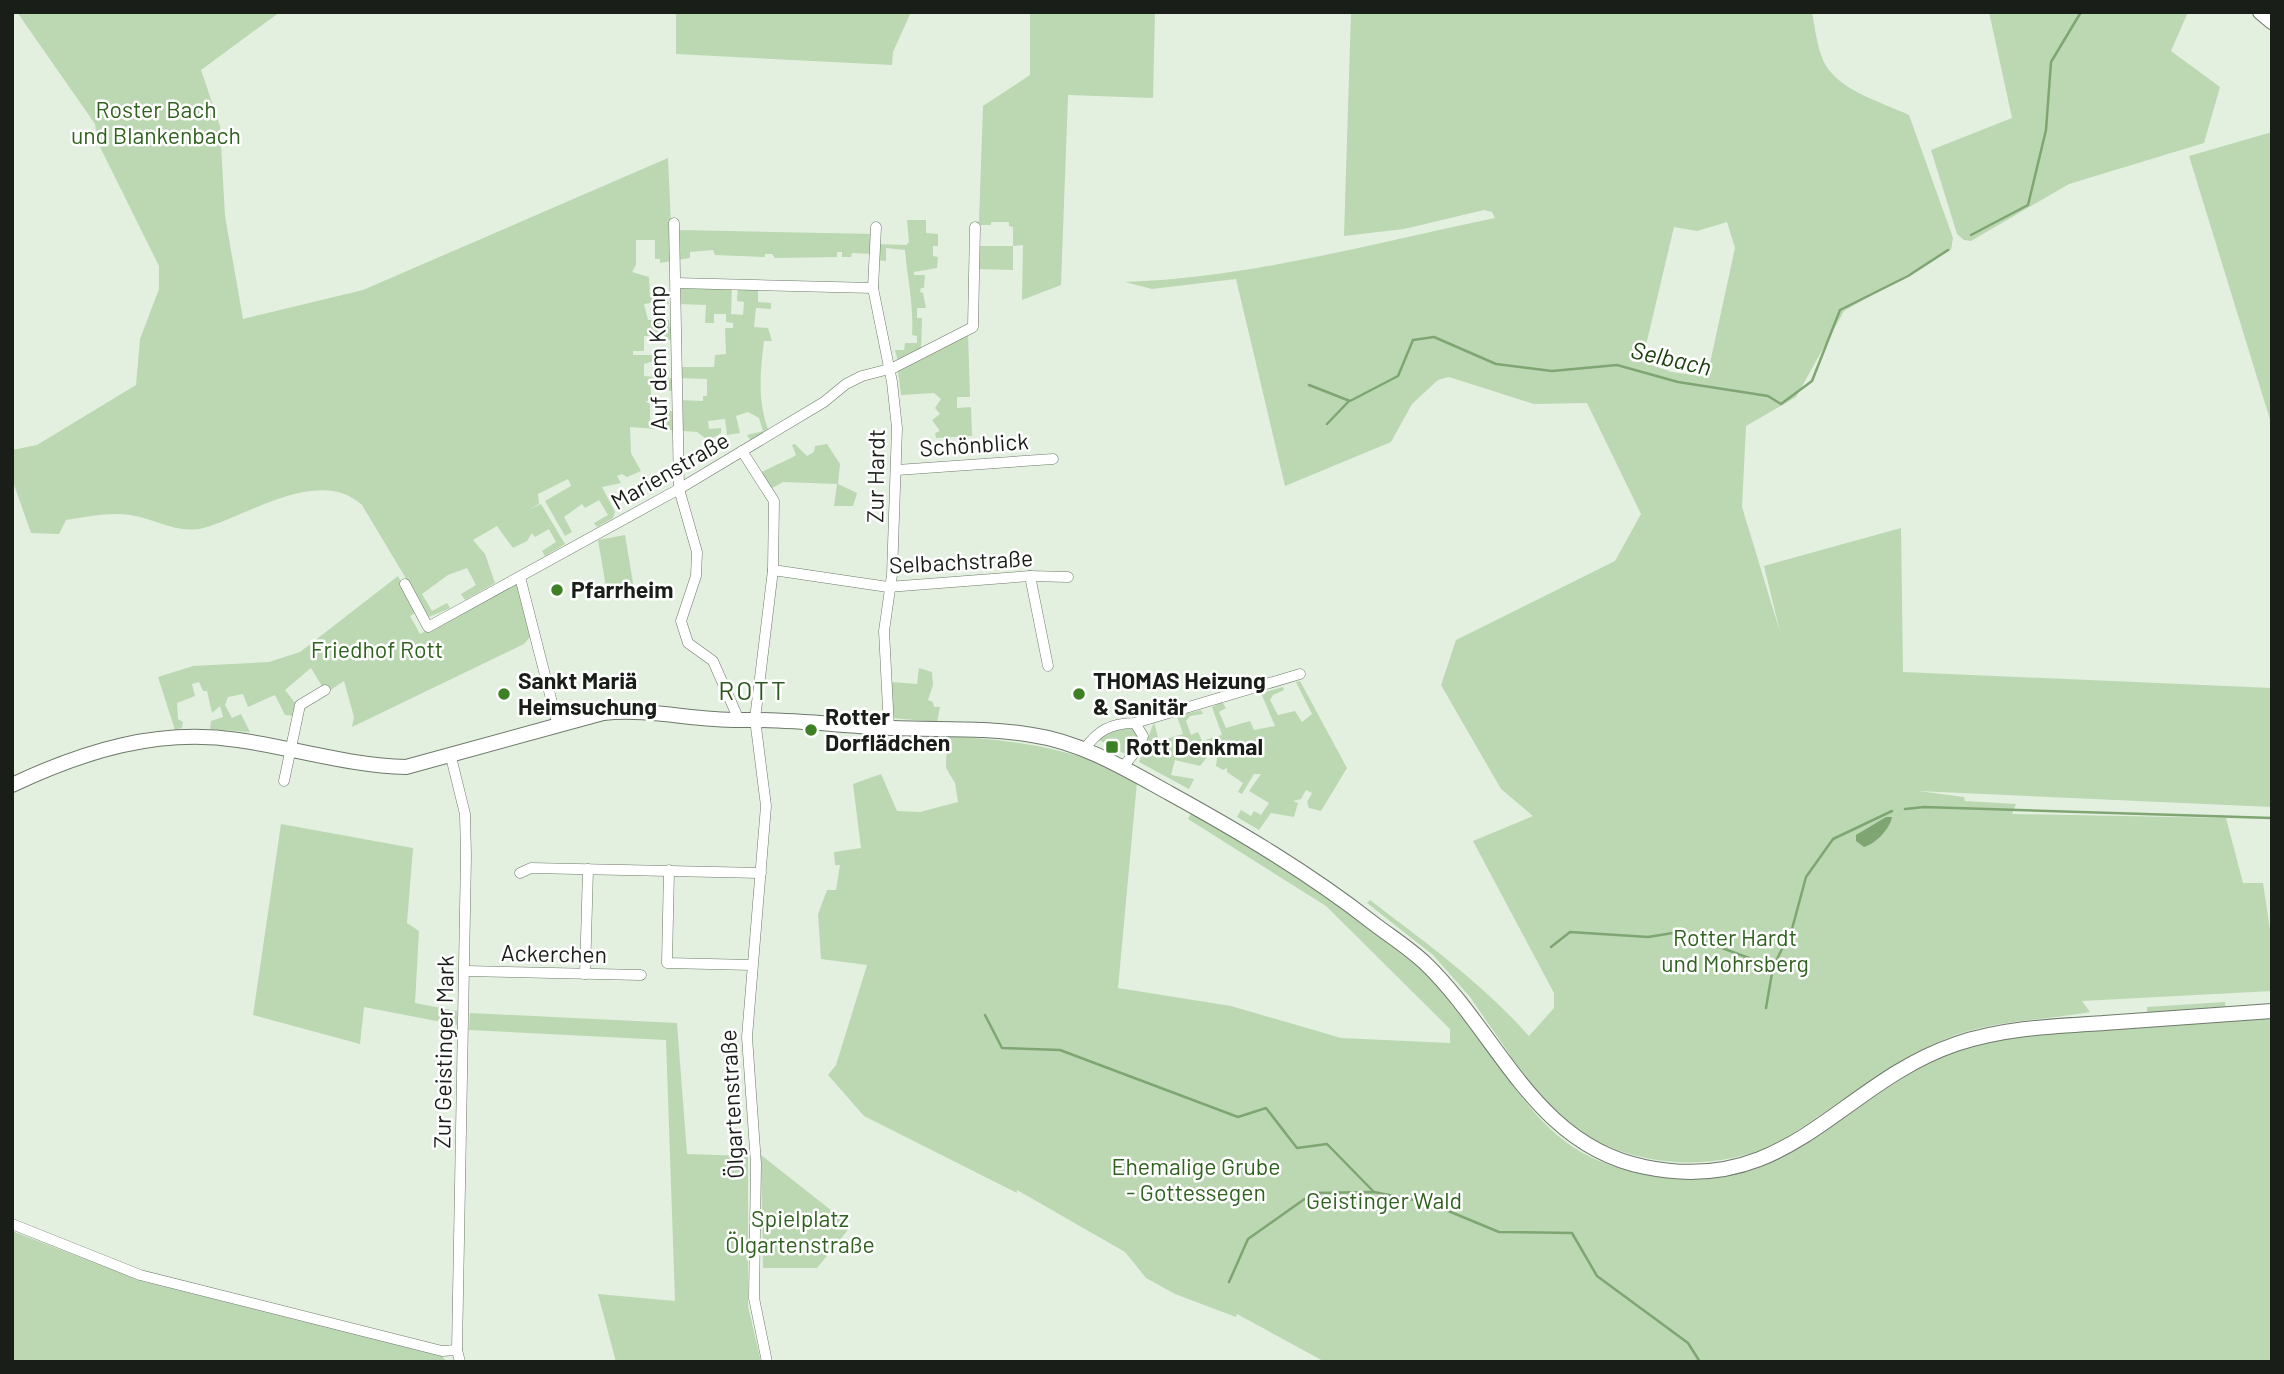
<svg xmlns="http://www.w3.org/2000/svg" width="2284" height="1374" font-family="Barlow,sans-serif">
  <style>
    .green { fill: #bbd8b3; fill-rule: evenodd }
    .water { fill: #7fa573 }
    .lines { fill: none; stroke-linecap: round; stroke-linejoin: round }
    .stream { stroke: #7fa573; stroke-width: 2.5 }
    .street-casing { stroke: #6e796b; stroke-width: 11 }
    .secondary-casing { stroke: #6e796b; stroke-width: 16 }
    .street { stroke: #fff; stroke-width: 10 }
    .secondary { stroke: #fff; stroke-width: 14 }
    .poi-dot { fill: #3d8124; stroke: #fff; stroke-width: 2.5 }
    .labels { text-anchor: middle; stroke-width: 5; stroke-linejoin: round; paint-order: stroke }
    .park-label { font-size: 23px; fill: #2f621e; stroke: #fff }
    .street-label { font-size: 23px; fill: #1a1e19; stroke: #fff }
    .poi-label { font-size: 23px; font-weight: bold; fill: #1a1e19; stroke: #fff; text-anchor: start }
    .water-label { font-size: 24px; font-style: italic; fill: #1c420e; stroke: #fff }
    .quarter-label { font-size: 26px; letter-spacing: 2px; fill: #2c571d; stroke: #fff }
  </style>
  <rect width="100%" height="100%" fill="#e3f0df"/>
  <g class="green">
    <path d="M17,12h263l-79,58 19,56 5,90 18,103 120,-29 305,-132 3,66 7,6 197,4 -1,20 -22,-1 -1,4h-9v-5h-5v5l-62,1 -3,-4h-7v3l-50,-2 -2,-5 -23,2v6l-30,5v-4h-5v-19h-19v25l-4,7 17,5 1,20h17l2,8 -4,-4 -21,3 4,16h21l1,8 6,1v11h-11v-4h-21v15h-11v4h24v5l-13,4v12l34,3v11l-9,1 -1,-8 -18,1 2,17h-7l5,3v19l13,-1v-11h16v-11l24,1v-5h4v-17l-28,-1 -1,-11h36l1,-12 11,-1 -1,-26h8v-5l-7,-1v-8h-12v9h-9l1,-18 -29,-1v-19l55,1 -1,28 12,1 1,-13 -7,-1 1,-16 20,1v16l13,1v6l-15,-1 -2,19 14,1 4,13h-8c-4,32 -7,63 6,93l-17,10 -6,-9 16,-4 -4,-13 -11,-6 -12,4 4,17 -13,2 -2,-16 -17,2 1,8 12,-1v5l-8,5v6l-16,-12 -67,-5 1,26 10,18 -14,6 -5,-3 -5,2 4,7 -19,4 13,25 -2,6 -16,9 -3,-4 14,-8 -9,-15 -14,8 -3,-4 -18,13 8,15 -7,4 -20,-35 26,-15 -3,-7 -30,15 1,10 -11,6 13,-6 24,40 -20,12 -3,-5 14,-9 -7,-13 -14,8 -3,-4 -5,8 -14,7 -16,-22 -24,14 12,14 10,29 -30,17 -4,-6 15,-9 -9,-17 -19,7 -26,19 10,17 15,-8 3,5 -21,9 -67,-112c-42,-38 -110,8 -155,22 -28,9 -50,-8 -77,-12 -21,-3 -43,2 -64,5l-7,14 -28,-1 -19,-54v-29l25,-5 99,-60 4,-46 19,-50v-23l-61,-123 -3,-19z"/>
    <polygon points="676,12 911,12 893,52 892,65 676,54"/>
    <polygon points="1030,12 1155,12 1153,98 1068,95 1061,285 1022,300 1023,245 1013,246 1013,270 976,269 976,246 1013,246 1013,227 1009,226 1009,222 991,222 991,225 976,225 976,222 979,221 983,106 1030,75"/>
    <path d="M1351,12h461c3,16 5,34 11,48 13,30 59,42 86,55l44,123 -2,12 -107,61 -48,86 -50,29 -4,81 38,125 -16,-66 137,-38 2,144 369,16v119l-354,-16 46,6 1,4 51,3 -4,10 214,4 17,65h20l9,60v48l-190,10 8,11c-49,9 -101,8 -147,28 -61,27 -112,71 -169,105 -66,28 -145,23 -205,-21 -24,-18 -43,-42 -62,-66l3,-3 -40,-58 -37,-42 -66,-52 3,-3c56,43 112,83 159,136l25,-28v-15l-81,-152 60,-25 -32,-27 -60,-104 15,-45 159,-79 26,-47 -54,-111 -53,1 -85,-27 -11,3 -26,24 -21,38 -106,44 -49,-207 -84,10 -27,-7c125,-4 248,-39 370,-64l-3,-6 -8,-2 -80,19 -60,7zM1727,222l8,26 -28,129 -35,-5 -30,-10 32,-135 23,4z"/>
    <polygon points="1989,12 2188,12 2171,51 2220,87 2204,143 2069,184 1971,241 1964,240 1957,234 1931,150 2012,118"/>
    <polygon points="2272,132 2272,426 2189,156"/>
    <path d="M907,220h19v13l12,1v12h-5v10l5,1 -1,11 -23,4v3h11l-1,13h-3l-1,4 3,1 3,15h-9v10h5l-1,35 -22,12 -4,-15h9l1,-7h12v-7l-5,-1c2,-29 -5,-59 -7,-85l-19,-2v13l-11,-1 1,-16 30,1 3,-3z"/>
    <polygon points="968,333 970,397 957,397 957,408 971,407 972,436 936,438 935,433 940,431 932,420 940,414 935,408 941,399 934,393 901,395 898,371"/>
    <polygon points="795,444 807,456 814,452 815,446 827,444 840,464 838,484 857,493 853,506 834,506 837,484 783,482 767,491 757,474 793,457 796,455 792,445"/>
    <polygon points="625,535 634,589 607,593 598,540"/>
    <polygon points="398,576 417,612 410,616 420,634 514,584 520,586 530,637 524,644 352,727 354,717 344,681 326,693 311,668 285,690 299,708 296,716 285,715 275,695 248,707 243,694 228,697 225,705 232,718 241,714 250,732 210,729 211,721 223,717 220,706 212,713 207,691 203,691 199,682 192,684 195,696 177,703 178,719 183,722 182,728 175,730 158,677 193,666 269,662 300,652"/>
    <polygon points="919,668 932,672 933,685 928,700 933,702 934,707 940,707 937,722 892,718 891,682 917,684"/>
    <polygon points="1300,681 1347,768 1321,811 1309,808 1307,802 1312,793 1306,790 1301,799 1293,801 1298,803 1294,817 1271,813 1259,830 1237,817 1241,810 1251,816 1254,811 1261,815 1269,803 1249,791 1261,774 1254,774 1242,794 1238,792 1243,783 1227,772 1227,768 1223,770 1216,766 1217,758 1208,756 1200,766 1175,760 1171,775 1194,779 1189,789 1139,762 1154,722 1159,741 1183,734 1177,716 1201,710 1203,714 1190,716 1186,721 1191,735 1198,732 1202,741 1222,735 1212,707 1222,702 1226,708 1219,712 1226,728 1250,721 1254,730 1275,726 1261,693 1283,687 1284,690 1273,695 1270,700 1278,715 1295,711 1302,722 1312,714 1296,682"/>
    <polygon points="1128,727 1136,730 1138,737 1127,755 1099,740 1102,735"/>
    <path d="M947,736c66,4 132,12 190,46l-19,206 113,18 110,32 109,5v-14l-124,-123 -138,-87 5,-9c48,27 93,56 138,87 31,22 63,43 90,70 17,18 34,38 49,57 34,45 61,99 111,128 28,16 58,22 90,25 132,13 196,-106 312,-134 93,-22 194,-20 289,-25v344h-947l-88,-48 -1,3 -61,-23 -29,-16 -21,-26 -108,-62v3l-153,-77 -36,-41 8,-10 31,-100 -46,-6 -3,-45 9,-24h9l4,-25h-5l-1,-13 27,-4 -8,-64 28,-10 16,37 23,1 38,-10 -3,-19 -9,-15z"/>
    <polygon points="281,824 413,848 407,923 419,931 415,1003 457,1011 457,1025 364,1007 360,1044 253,1015"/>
    <polygon points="2225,1002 2226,1010 2147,1014 2147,1007"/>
    <polygon points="470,1013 677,1023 687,1154 748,1156 748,1306 761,1362 616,1362 598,1294 675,1301 666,1040 469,1030"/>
    <polygon points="761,1155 851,1226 817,1268 763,1268"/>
    <polygon points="12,1231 141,1281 441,1355 447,1362 12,1362"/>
  </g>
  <path class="water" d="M1886,817h6c-2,12 -17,27 -28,30l-8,-6v-6z"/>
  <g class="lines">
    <g class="stream">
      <polyline points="1971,235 2028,205 2046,130 2051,62 2081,12"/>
      <polyline points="1309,385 1350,401 1398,376 1413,340 1434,337 1496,364 1552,371 1617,365 1678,382 1768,396 1781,404 1812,381 1840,310 1908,276 1948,250"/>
      <polyline points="1327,424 1349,401"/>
      <polyline points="1905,809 1924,807 2272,818"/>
      <polyline points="1551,947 1570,932 1648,937 1679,932 1773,967"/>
      <polyline points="1766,1008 1773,967 1792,929 1806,877 1833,839 1892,811"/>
      <polyline points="985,1015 1002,1048 1060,1050 1238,1117 1266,1108 1297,1148 1327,1144 1374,1192"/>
      <polyline points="1229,1282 1248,1239 1313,1193 1374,1192 1429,1203 1499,1232 1572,1233 1597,1276 1688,1343 1700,1362"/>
    </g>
    <defs>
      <g id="street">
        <polyline points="674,223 679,489 697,552 696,576 681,621 688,643 713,661 739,720"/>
        <polyline points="876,227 873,288 892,382 897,428 892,575 884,631 889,728"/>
        <polyline points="676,283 873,288"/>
        <polyline points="742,451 774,501 773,570 755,719 766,806 747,1037 756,1164 754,1298 767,1362"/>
        <polyline points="897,470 1053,459"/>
        <polyline points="773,570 888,587 1030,576 1068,577"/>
        <polyline points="1030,576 1048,666"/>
        <polyline points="520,577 558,726"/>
        <polyline points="405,584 428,627 679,489 824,402 846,384 862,376 893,368 973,327 975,227"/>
        <polyline points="1135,723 1300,674"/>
        <path d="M1084,750c13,-19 26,-27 51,-27l8,13 -4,11 -17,21"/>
        <polyline points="451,757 465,814 466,856 457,1350 460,1362"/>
        <polyline points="284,781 300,705 325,690"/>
        <polyline points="669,870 667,963 752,965"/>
        <polyline points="520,873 531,868 761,873"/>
        <polyline points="466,971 641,975"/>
        <polyline points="585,974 588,869"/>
        <polyline points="12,1224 140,1275 442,1351 457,1350"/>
      </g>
      <g id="secondary">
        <polyline points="2260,12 2272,22"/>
        <path d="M12,785c72,-34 146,-57 226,-45 57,8 112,26 168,27l197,-54c47,-5 93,8 139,7 51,-1 100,6 150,8 46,2 94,-1 140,7 49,7 94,34 137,58 71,39 140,80 204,130 17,13 36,25 52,40 74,71 109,182 220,204 144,30 194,-83 311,-123 47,-16 99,-18 148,-21 56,-4 112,-8 168,-12"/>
      </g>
    </defs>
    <use href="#street" class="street-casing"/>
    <use href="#secondary" class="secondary-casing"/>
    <use href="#street" class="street"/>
    <use href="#secondary" class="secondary"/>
  </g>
  <g class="poi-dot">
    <circle cx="557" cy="590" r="7"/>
    <circle cx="504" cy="694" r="7"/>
    <circle cx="1079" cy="694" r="7"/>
    <circle cx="811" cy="730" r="7"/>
    <rect x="1105" y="740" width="14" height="14" rx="3.5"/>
  </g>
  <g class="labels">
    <g class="park-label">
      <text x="156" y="118">Roster Bach<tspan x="156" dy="26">und Blankenbach</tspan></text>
      <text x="377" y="658">Friedhof Rott</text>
      <text x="1735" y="946">Rotter Hardt<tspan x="1735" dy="26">und Mohrsberg</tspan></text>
      <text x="1196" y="1175">Ehemalige Grube<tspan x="1196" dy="26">- Gottessegen</tspan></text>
      <text x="1384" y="1209">Geistinger Wald</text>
      <text x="800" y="1227">Spielplatz<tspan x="800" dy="26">Ölgartenstraße</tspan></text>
    </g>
    <g class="street-label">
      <text transform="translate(658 358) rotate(-91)" y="8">Auf dem Komp</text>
      <text transform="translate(974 445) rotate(-4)" y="8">Schönblick</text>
      <text transform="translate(670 471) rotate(-30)" y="8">Marienstraße</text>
      <text transform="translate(876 476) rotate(-89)" y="8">Zur Hardt</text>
      <text transform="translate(961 562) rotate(-3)" y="8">Selbachstraße</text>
      <text transform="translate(554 954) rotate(1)" y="8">Ackerchen</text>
      <text transform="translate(444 1052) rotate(-89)" y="8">Zur Geistinger Mark</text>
      <text transform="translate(732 1104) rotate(-93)" y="8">Ölgartenstraße</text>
    </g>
    <g class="poi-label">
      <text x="571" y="598">Pfarrheim</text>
      <text x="518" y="689">Sankt Mariä<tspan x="518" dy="26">Heimsuchung</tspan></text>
      <text x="1093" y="689">THOMAS Heizung<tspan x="1093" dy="26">&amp; Sanitär</tspan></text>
      <text x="825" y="725">Rotter<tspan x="825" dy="26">Dorflädchen</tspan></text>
      <text x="1126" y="755">Rott Denkmal</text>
    </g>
    <g class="water-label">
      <text transform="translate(1671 359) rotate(13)" y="8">Selbach</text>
    </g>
    <g class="quarter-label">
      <text x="753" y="700">ROTT</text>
    </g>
  </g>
  <rect width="2284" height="1374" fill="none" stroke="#1a1e19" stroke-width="28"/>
</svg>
